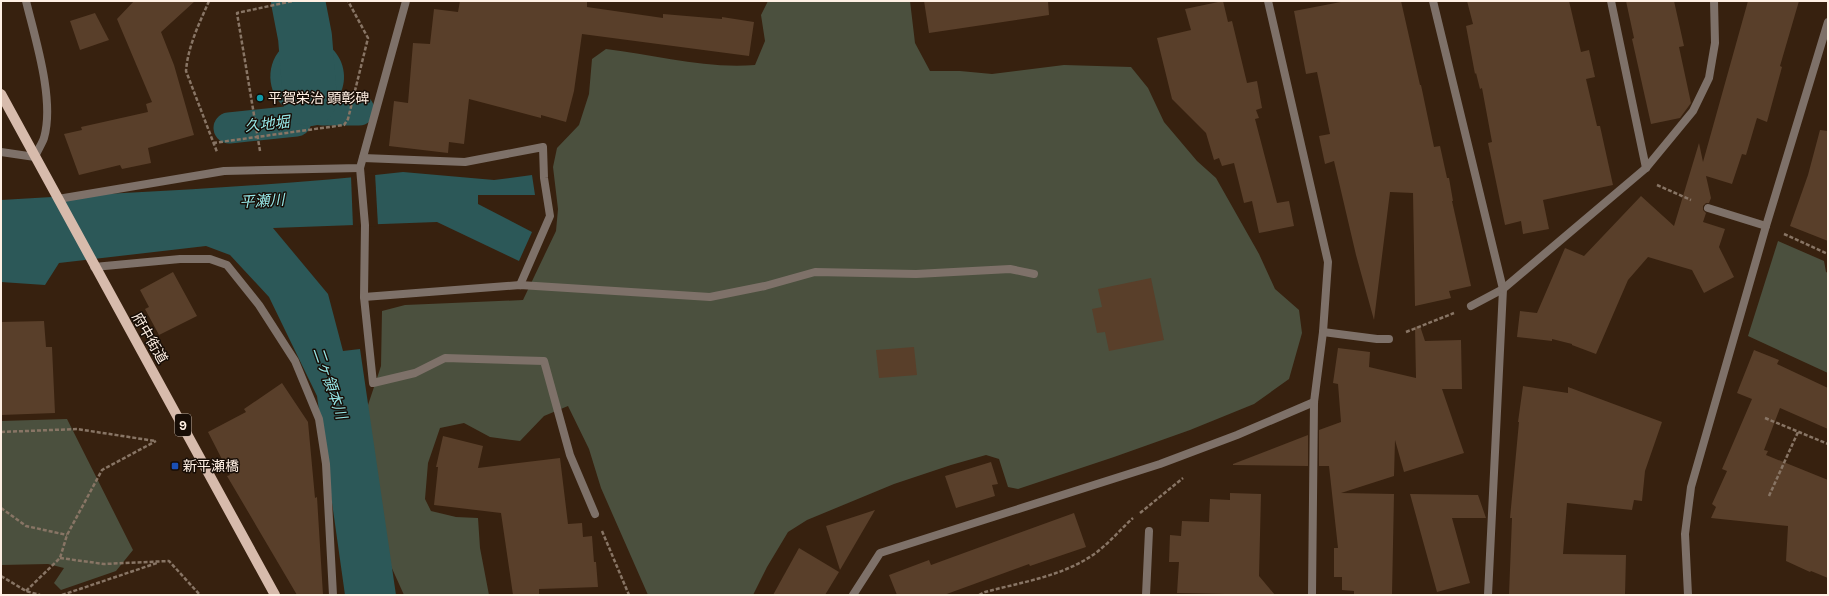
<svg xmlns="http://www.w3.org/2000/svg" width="1829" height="596" font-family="Karla,'Noto Sans JP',sans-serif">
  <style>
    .green { fill: #4b503e }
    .water { fill: #2c5858 }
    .pier { fill: #37210f }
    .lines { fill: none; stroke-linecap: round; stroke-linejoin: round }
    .canal { stroke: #2c5858; stroke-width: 31 }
    .river { stroke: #2c5858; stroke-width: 54 }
    .building { fill: #593f2a }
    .path { stroke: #887565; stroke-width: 2.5; stroke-dasharray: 4 2; stroke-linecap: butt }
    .lane { stroke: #7e7169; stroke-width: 8 }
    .street { stroke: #7e7169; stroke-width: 8 }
    .primary { stroke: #d7bbac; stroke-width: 10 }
    .culture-dot { fill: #0f9aa8; stroke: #170d06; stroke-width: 1.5 }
    .transit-dot { fill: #1a4fb4; stroke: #170d06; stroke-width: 1.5 }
    .labels { text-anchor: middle; stroke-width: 3; stroke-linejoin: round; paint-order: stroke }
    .shield { fill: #170d06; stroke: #b9aca1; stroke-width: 1 }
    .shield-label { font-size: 13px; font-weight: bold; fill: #fff0e4 }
    .poi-label { font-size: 14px; fill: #fff0e4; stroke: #170d06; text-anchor: start }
    .street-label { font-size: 14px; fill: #fff0e4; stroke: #170d06 }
    .water-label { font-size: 15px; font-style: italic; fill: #97e8e8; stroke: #170d06 }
  </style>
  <rect width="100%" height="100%" fill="#37210f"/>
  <g class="green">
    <path d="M768,1h142l5,42 15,28h30l32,3 72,-9 67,2 17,21 16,34 33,39 19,17 43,76 16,35 24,21 3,23 -13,46 -35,25 -64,26 -76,27 -96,32 -10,-2 -9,-28 -13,-4 -35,10 -57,19 -87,36 -19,12 -21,35 -14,28h-105l-47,-107 -12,-39 -21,-43 -24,10 -24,25 -30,-4 -26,-14 -24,5 -12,35 -3,36 6,12 25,6 22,1 2,30 9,47h-85l-14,-31 -24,-153 15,-45 1,-55 23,-6 118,-5 33,-69 2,-22 -5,-42 4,-19 22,-23 10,-31 3,-35 14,-10c49,6 99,20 149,16l10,-24 -4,-26z"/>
    <polygon points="1778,241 1824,261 1826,272 1828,273 1828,373 1748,336"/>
    <polygon points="67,419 133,550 116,571 61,590 54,583 64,568 48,564 1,565 1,421"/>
  </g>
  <g class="water">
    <path d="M305,37c9,2 18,4 25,10 14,11 18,32 10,47 -10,15 -33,26 -51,16 -21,-12 -25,-43 -8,-61 6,-6 15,-9 24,-12z"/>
    <path d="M403,172l91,8 38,-5 3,20h-57v9l54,28 -13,29 -82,-39 -164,6 55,66 15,57 17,-2 36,246h-51l-28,-199 -48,-99 -39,-42 -24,-9 -147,17 -14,22 -44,-3v-82c134,-8 269,-13 402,-28z"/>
  </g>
  <polygon class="pier" points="375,173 378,226 353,227 351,176"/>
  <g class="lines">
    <g class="canal">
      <polyline points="322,110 359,110"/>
      <polyline points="229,128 296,121 299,113"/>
    </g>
    <polyline class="river" points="298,1 305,37 310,99"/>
  </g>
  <g class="building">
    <polygon points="134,1 195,1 161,32 174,65 194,135 148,148 151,163 122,169 120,165 79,175 64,134 82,130 81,127 148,112 146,104 152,102 117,19"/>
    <polygon points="460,1 587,1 587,7 663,18 663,14 722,19 722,17 754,22 749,56 582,34 574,91 566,122 541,115 541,118 469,99 464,144 449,142 448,153 389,146 394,101 408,103 413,43 430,44 434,9 458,12"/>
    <polygon points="924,1 1048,1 1049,15 929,33"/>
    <polygon points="1223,1 1228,22 1232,21 1247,83 1257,81 1262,108 1256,110 1259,118 1255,119 1277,203 1289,201 1294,226 1259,233 1252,201 1244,203 1234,163 1222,166 1219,158 1214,160 1206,133 1172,99 1157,38 1191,30 1185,9"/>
    <polygon points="1346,1 1401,1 1420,85 1421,85 1434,147 1440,146 1447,178 1449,178 1453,201 1452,201 1471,286 1449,291 1451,298 1415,306 1413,193 1390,192 1374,320 1356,255 1334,161 1325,164 1319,136 1330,134 1317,72 1306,74 1294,11"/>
    <polygon points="1467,1 1569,1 1581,52 1589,50 1595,77 1586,79 1597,126 1600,126 1613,185 1543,200 1549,229 1523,234 1521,221 1505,225 1488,143 1492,142 1482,88 1480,89 1476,73 1475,74 1466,26 1473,24"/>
    <polygon points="1626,1 1674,1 1684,46 1679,47 1691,103 1680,118 1651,124 1632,39 1634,38"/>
    <polygon points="1748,1 1799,1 1780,66 1782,67 1767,122 1757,118 1746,155 1742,154 1732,184 1706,176 1711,198 1709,203 1706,203 1703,206 1703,210 1706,213 1703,222 1725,229 1719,247 1734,277 1704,293 1692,270 1648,257 1628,280 1596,354 1572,345 1572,344 1552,339 1552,341 1517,337 1520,311 1537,313 1565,248 1584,256 1641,196 1674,226 1699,143 1703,162"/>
    <polygon points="95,13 109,40 80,50 70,21"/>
    <polygon points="1820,130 1828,131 1828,241 1790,226 1808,175"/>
    <polygon points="173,272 197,316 159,335 145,309 149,307 140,290"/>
    <polygon points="1151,278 1164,340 1109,351 1105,332 1097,333 1092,309 1102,307 1098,289"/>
    <polygon points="44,321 46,347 52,347 55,413 1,415 1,322"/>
    <polygon points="1420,326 1425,341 1461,340 1462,389 1442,389 1464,453 1404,472 1395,440 1394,476 1341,493 1394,494 1392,595 1354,595 1354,591 1342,590 1342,577 1334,577 1334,548 1338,548 1329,466 1319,466 1319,430 1341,422 1338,384 1333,383 1338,348 1370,352 1369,367 1416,378 1415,327"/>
    <polygon points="914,347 917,375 879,378 876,350"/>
    <polygon points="1754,350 1779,360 1777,364 1828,388 1828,429 1780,408 1764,450 1768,451 1766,455 1828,480 1828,578 1811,571 1810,572 1786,561 1788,526 1711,518 1716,507 1712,504 1727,471 1722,469 1752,399 1737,393"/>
    <polygon points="282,383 308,422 315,498 317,497 323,595 297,595 227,476 230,475 208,432 246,412 244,409"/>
    <polygon points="1523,386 1568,393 1568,387 1662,422 1645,471 1642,501 1634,500 1632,510 1567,503 1563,554 1626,555 1625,595 1509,595 1512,518 1510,518 1519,422 1518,422"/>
    <polygon points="1308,435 1308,466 1233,465 1233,464"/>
    <polygon points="443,436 483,446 478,468 560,458 568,524 582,523 583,537 592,536 594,562 596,562 598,587 539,589 539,595 513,595 501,513 434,505 438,467 436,467"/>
    <polygon points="991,462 998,484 992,485 995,496 956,508 945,476"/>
    <polygon points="1230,493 1261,494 1259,576 1275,595 1177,593 1179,562 1169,562 1170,535 1181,536 1182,521 1209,522 1210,499 1230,500"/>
    <polygon points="1410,494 1478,495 1486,518 1452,518 1470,583 1437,592"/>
    <polygon points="875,510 840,570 826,526"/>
    <polygon points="1074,513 1086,547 1030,566 1029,564 944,595 897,595 889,575 929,560 931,565"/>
    <polygon points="799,548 839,572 825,595 773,595"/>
  </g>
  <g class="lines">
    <g class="path">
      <path d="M209,1c-10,23 -21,45 -23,70l31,81"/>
      <polyline points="213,143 344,125 348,119 368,38 348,1"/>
      <polyline points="260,151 237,13 293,1"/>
      <polyline points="1657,185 1691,200"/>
      <polyline points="1784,234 1828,254"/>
      <polyline points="1406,332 1454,313"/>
      <polyline points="1765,418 1828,444"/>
      <polyline points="1,432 77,429 155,441"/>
      <polyline points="1769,496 1798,432"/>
      <polyline points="1,508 26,526 67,535"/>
      <polyline points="1140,513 1183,478"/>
      <polyline points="602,531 629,595"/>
      <polyline points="60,558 104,564 169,561 200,595"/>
      <polyline points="1,576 26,591 40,595"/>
      <polyline points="26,591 60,558 67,535 102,470 156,441"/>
      <polyline points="62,595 157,563"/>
      <path d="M979,595l6,-3c37,-10 80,-16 112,-40 13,-10 24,-23 36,-34"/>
    </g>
    <g class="lane">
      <polyline points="363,158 465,162 543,147 544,178 550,216 520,285"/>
      <polyline points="1471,306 1503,289"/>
      <polyline points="1323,332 1377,339 1389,339"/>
    </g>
    <g class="street">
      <polyline points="1268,1 1328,262 1323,332 1314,402 1312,595"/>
      <polyline points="1433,1 1503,289 1488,595"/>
      <polyline points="1611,1 1646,168"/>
      <path d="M1,152l34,5c2,-6 7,-13 9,-19 11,-38 -9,-100 -18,-137"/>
      <polyline points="360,168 365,225 364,297 373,383 415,373 445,358 544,361 570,455 595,514"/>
      <polyline points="58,199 224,171 360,168 406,1"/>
      <polyline points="1708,208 1766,226"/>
      <polyline points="94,267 180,259 210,259 227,265 259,305 295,361 319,419 326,464 333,595"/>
      <polyline points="1503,289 1646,168 1693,111 1709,78 1715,43 1714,1"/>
      <polyline points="364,297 520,285 710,297 765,286 815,272 916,274 1010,269 1034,274"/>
      <polyline points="853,595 880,553 1160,464 1237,435 1314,402"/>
      <polyline points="1146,595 1149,531"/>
      <polyline points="1688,595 1685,534 1691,487 1766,226 1828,22"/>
    </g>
    <polyline class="primary" points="1,94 275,595"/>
  </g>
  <circle class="culture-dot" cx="260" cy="98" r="4"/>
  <rect class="transit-dot" x="171" y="462" width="8" height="8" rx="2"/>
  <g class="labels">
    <rect class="shield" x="175" y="414" width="16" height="22" rx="3"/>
    <g class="shield-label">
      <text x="183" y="430">9</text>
    </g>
    <g class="poi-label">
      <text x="268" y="103">平賀栄治 顕彰碑</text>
      <text x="183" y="471">新平瀬橋</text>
    </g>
    <g class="street-label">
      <text transform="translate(150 338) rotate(60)" y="5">府中街道</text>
    </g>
    <g class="water-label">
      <text transform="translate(267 124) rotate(-6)" y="5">久地堀</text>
      <text transform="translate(262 201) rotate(-3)" y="5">平瀬川</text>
      <text transform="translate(330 383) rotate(71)" y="5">二ヶ領本川</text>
    </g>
  </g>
  <rect width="1829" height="596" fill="none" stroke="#fff0e4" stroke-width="4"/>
</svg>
